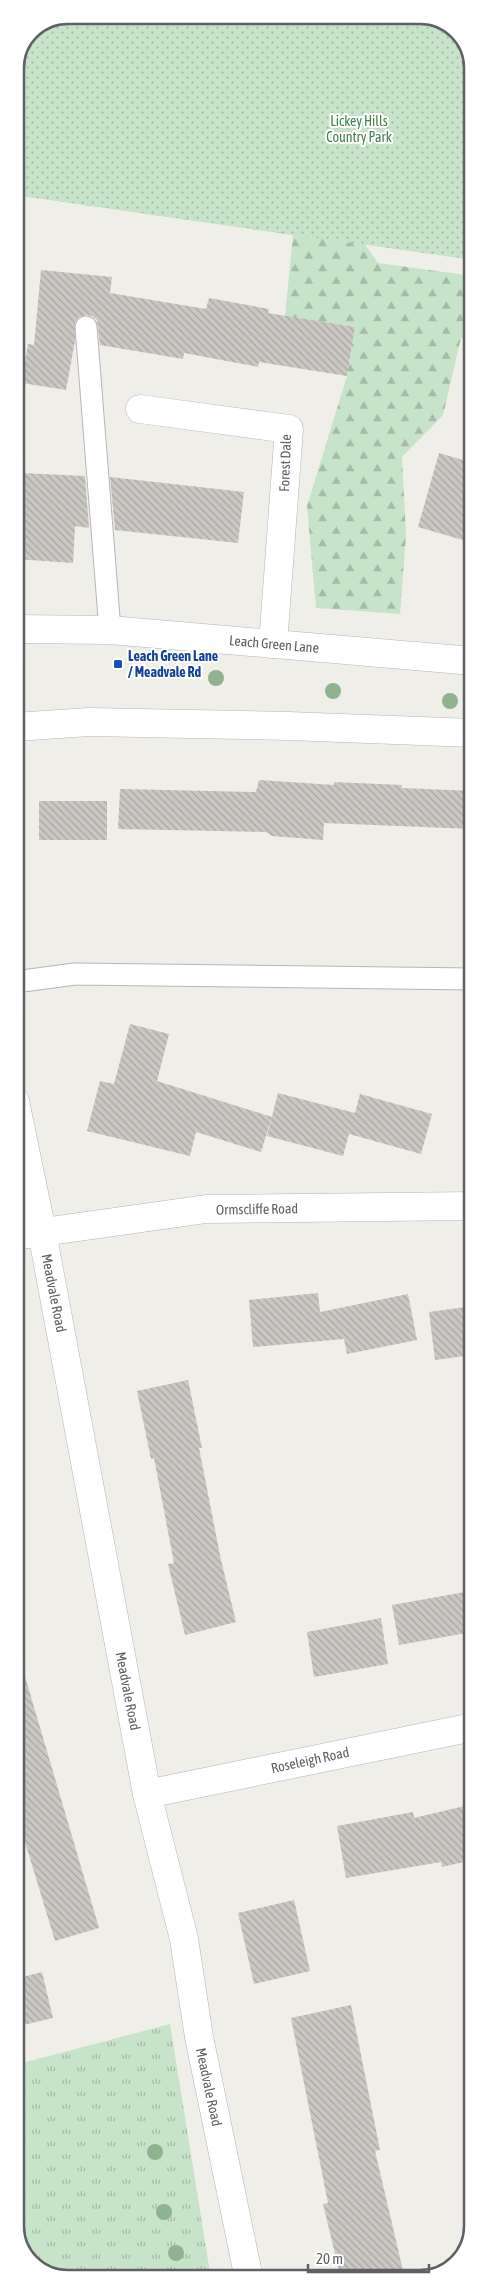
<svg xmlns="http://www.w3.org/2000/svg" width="488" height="2294" font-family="'Asap Condensed',sans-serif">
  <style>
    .grass { fill: url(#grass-tufts) }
    .forest { fill: url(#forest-firs) }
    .park { fill: url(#park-dots) }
    .building { fill: url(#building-back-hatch) }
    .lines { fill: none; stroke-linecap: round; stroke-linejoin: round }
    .service-casing { stroke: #b4b6ba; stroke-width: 23 }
    .minor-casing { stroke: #b4b6ba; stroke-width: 29 }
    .tertiary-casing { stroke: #b4b6ba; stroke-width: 29 }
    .service { stroke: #fff; stroke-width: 21 }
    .minor { stroke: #fff; stroke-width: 28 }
    .tertiary { stroke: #fff; stroke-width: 28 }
    .tree { fill: #8fb391 }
    .transit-dot { fill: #1a4fb4; stroke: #fff; stroke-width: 2 }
    .labels { text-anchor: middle; stroke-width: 4; stroke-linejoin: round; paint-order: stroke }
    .park-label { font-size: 14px; fill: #418349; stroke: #fff }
    .street-label { font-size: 14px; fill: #5f6166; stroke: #fff }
    .transit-label { font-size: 14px; font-weight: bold; fill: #164399; stroke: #fff; text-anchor: start }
    .rim { fill: none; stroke: #5f6166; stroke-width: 2.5 }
  </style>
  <defs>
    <pattern id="grass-tufts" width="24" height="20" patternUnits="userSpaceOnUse" patternTransform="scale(1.25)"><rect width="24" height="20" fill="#c7e3c9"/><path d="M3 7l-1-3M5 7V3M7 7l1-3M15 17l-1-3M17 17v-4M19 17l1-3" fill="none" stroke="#a5bba7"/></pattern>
    <pattern id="forest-firs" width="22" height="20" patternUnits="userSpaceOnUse" patternTransform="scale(1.25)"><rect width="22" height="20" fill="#c7e3c9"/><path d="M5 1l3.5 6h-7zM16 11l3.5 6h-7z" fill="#a5bba7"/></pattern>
    <pattern id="park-dots" width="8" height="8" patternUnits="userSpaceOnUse" patternTransform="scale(1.25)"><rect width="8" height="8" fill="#c7e3c9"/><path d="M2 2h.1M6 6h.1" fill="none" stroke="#a5bba7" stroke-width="1.8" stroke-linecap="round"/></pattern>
    <pattern id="building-back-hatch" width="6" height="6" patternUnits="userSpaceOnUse" patternTransform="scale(1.25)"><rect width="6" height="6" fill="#cbc8c4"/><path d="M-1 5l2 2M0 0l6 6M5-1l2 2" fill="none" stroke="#a8a6a3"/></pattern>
  </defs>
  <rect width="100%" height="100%" fill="#efeee8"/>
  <polygon class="grass" points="170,2024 211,2279 61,2279 31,2264 15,2233 15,2065"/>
  <polygon class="forest" points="68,15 234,57 378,263 473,276 473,340 461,338 443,415 402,457 406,535 400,614 316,608 307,506 347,376 355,327 285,316 293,235 15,195 15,68 31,30"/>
  <polygon class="park" points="68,15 427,15 457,30 473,61 473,260 15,195 15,68 31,30"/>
  <g class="building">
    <polygon points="41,270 112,277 110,293 206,309 209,298 269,309 268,313 355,327 347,376 259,362 258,367 184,353 183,359 100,345 97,320 92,316 86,315 79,317 75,322 75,341 66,390 22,383 28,344 34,345"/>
    <polygon points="439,453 473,463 473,543 418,527"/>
    <polygon points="20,473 85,476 89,528 75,526 73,563 15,559 15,519 18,519"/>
    <polygon points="110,477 244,492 238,543 115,530"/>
    <polygon points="259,780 334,785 334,782 402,785 402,788 473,791 473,829 324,823 323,840 272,836 266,832 118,829 120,789 256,792"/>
    <rect x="39" y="801" width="68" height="39"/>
    <polygon points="130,1024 169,1034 157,1081 272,1117 261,1152 196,1132 190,1156 87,1131 100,1081 114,1084"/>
    <polygon points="278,1093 355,1113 360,1094 432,1114 421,1154 349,1134 343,1156 267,1136"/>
    <polygon points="318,1293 320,1312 408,1294 417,1340 347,1354 344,1339 253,1347 249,1300"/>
    <polygon points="473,1306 473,1355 435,1360 429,1312"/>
    <polygon points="188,1380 202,1448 199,1448 221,1560 236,1622 185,1635 168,1564 174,1563 154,1458 151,1459 137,1391"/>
    <polygon points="465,1592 472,1632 399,1645 392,1605"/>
    <polygon points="381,1618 388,1664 314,1677 307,1632"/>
    <polygon points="24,1673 99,1928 55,1941 15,1809 15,1674"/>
    <polygon points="473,1804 473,1860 442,1867 441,1862 346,1878 337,1826 413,1812 414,1818"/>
    <polygon points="294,1900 310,1971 254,1984 238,1913"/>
    <polygon points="42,1972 53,2018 15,2027 15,1979"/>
    <polygon points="351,2005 380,2150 375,2151 405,2279 341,2279 323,2204 328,2203 291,2018"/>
  </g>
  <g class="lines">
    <defs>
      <g id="service">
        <polyline points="86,327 110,630"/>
        <polyline points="15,982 75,974 473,979"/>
      </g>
      <g id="minor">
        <polyline points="140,409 289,429 273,644"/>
        <polyline points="15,727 89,722 289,726 473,733"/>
        <polyline points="15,1101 42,1232 147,1794 184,1939 199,2037 249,2279"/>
        <polyline points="15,1236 206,1209 473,1206"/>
        <polyline points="147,1794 473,1727"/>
      </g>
      <polyline id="tertiary" points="15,629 110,630 473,661"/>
    </defs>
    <use href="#service" class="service-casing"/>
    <use href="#minor" class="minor-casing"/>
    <use href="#tertiary" class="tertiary-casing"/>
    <use href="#service" class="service"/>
    <use href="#minor" class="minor"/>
    <use href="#tertiary" class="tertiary"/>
  </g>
  <g class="tree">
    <circle cx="216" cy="678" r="8"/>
    <circle cx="333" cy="691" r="8"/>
    <circle cx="450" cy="701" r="8"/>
    <circle cx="155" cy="2152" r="8"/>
    <circle cx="164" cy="2212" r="8"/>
    <circle cx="176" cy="2253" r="8"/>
  </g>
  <rect class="transit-dot" x="113" y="659" width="10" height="10" rx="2.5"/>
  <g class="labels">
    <g class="park-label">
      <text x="359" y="126">Lickey Hills<tspan x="359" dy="16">Country Park</tspan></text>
    </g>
    <g class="street-label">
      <text transform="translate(285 463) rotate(-88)" y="5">Forest Dale</text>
      <text transform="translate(274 644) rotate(5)" y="5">Leach Green Lane</text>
      <text transform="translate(257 1209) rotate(-1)" y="5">Ormscliffe Road</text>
      <text transform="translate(54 1293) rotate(79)" y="5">Meadvale Road</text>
      <text transform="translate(128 1691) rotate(79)" y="5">Meadvale Road</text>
      <text transform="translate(310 1760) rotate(-12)" y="5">Roseleigh Road</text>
      <text transform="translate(209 2087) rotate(78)" y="5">Meadvale Road</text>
    </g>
    <g class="transit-label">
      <text x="128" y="661">Leach Green Lane<tspan x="128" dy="16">/ Meadvale Rd</tspan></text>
    </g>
  </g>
  <path d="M0 0H488V2294H0ZM68 24H420A44 44 0 0 1 464 68V2226A44 44 0 0 1 420 2270H68A44 44 0 0 1 24 2226V68A44 44 0 0 1 68 24Z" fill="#fff" fill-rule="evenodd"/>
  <path class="rim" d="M68 24H420A44 44 0 0 1 464 68V2226A44 44 0 0 1 420 2270H68A44 44 0 0 1 24 2226V68A44 44 0 0 1 68 24Z"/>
  <path d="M308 2264v8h121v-8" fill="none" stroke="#5f6166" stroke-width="2.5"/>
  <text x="316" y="2264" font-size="15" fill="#5f6166" stroke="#ffffff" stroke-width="4" paint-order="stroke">20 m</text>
</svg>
